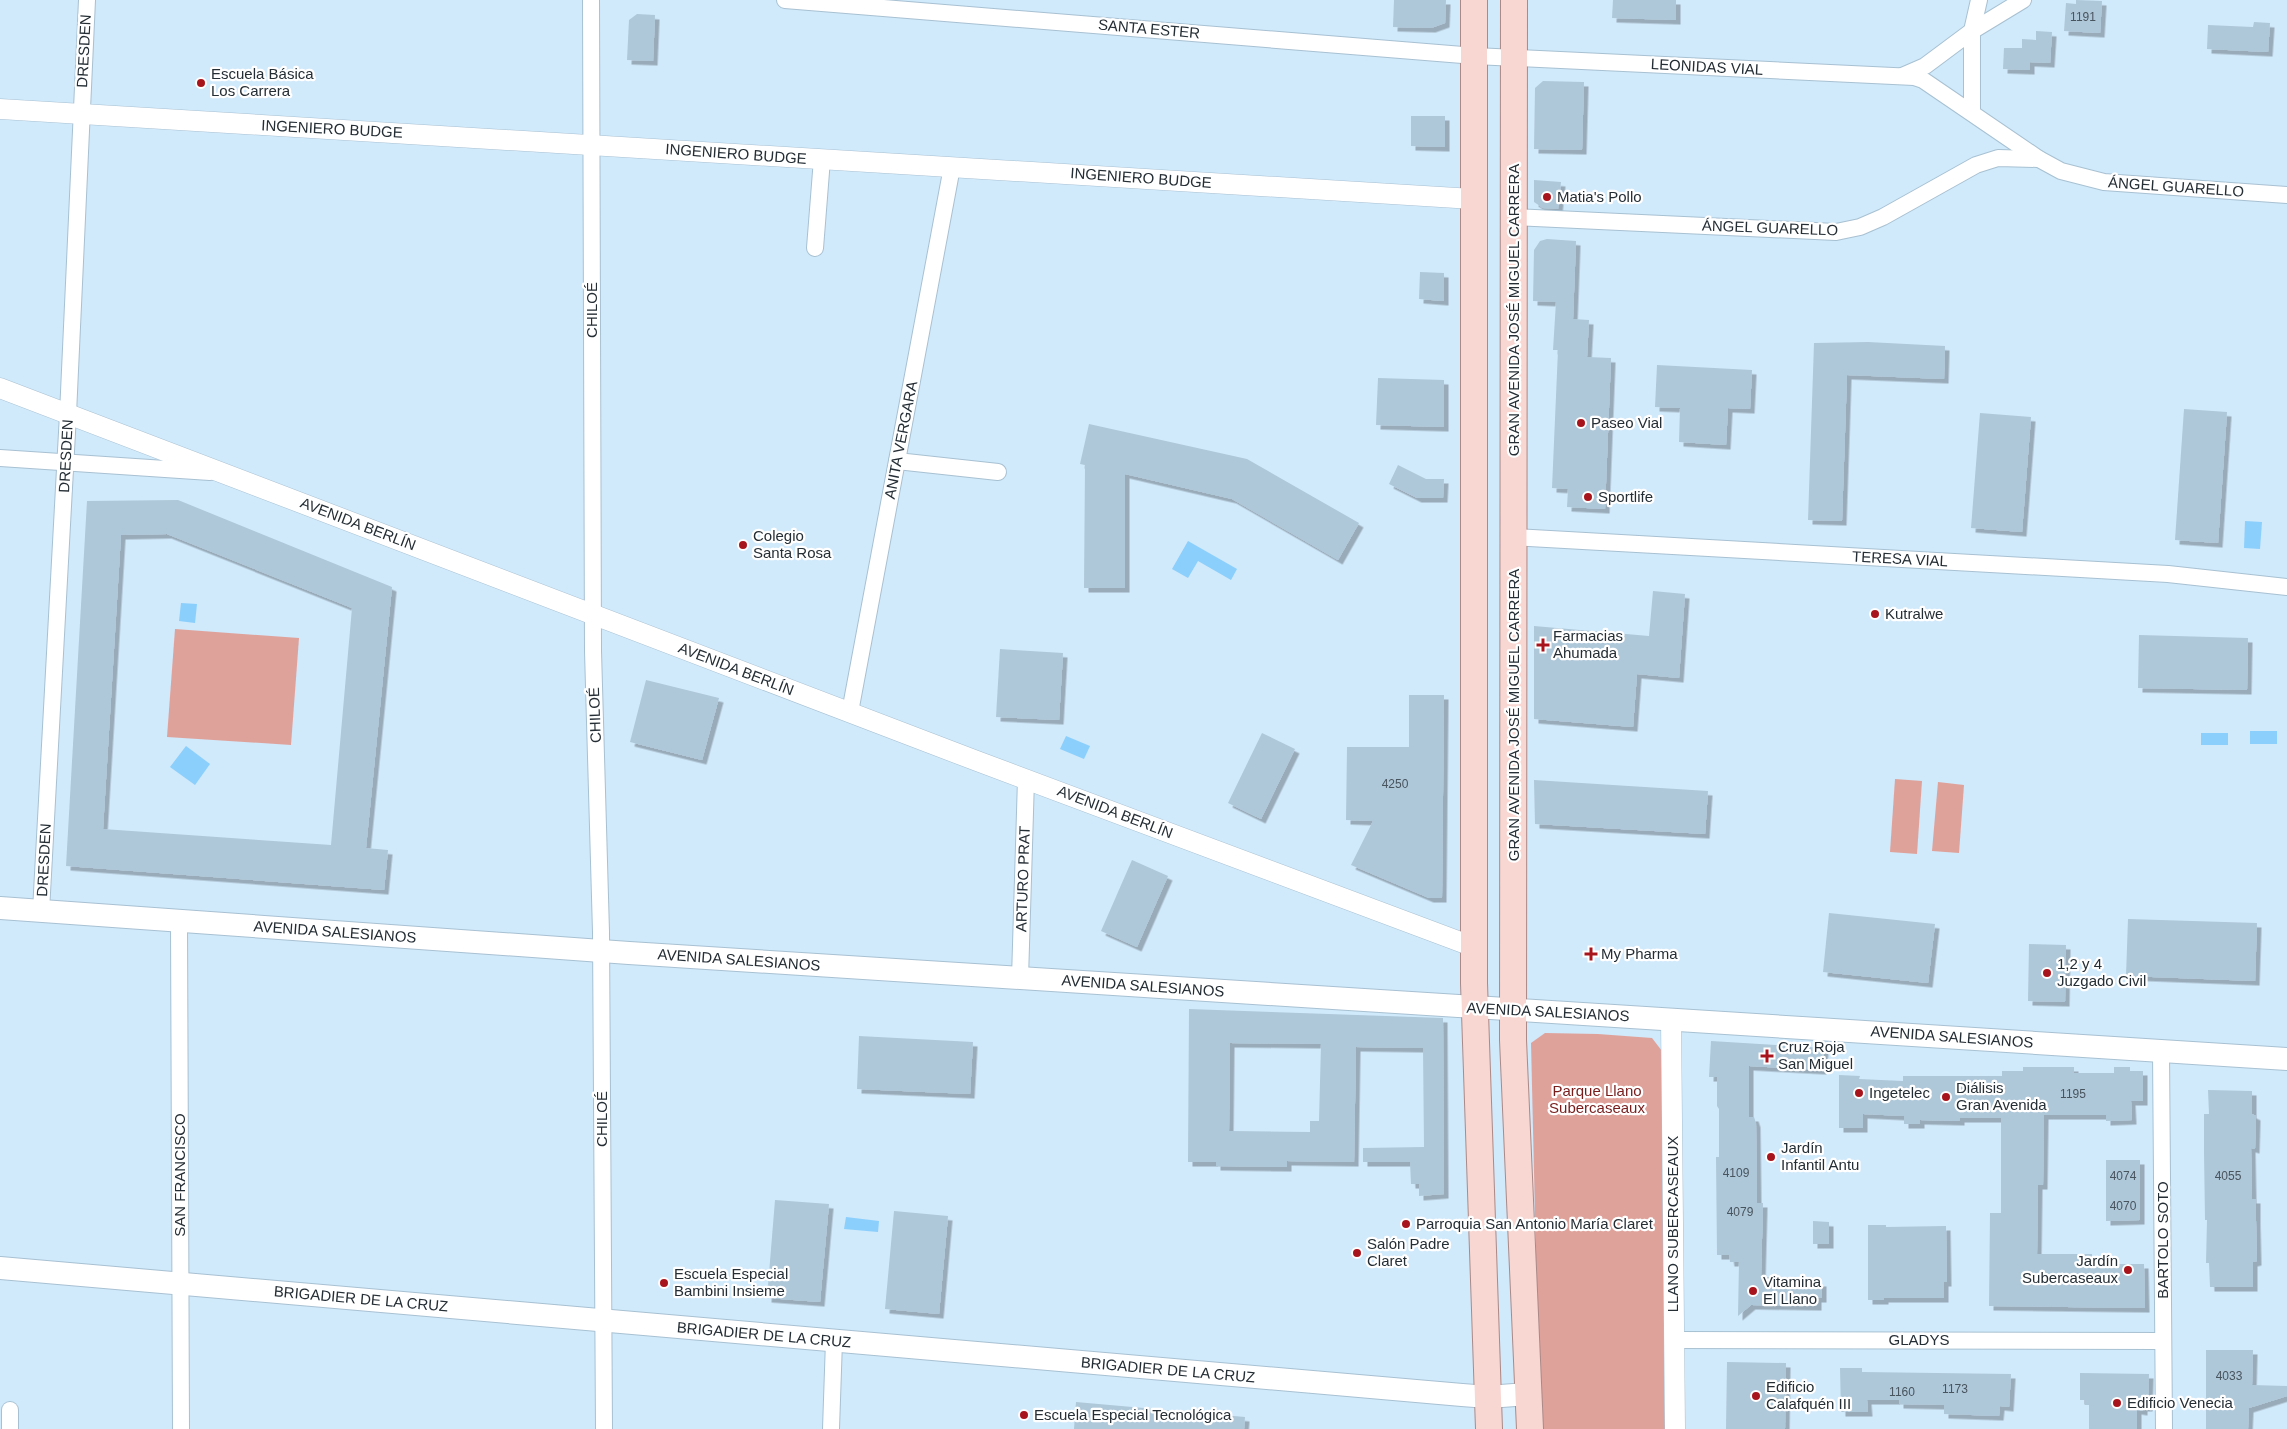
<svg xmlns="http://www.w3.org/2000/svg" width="2287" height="1429" font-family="Arial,sans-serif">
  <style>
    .green { fill: #dfa29b }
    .water { fill: #8bcffc }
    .building { fill: #afc8d9; fill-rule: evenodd; filter: url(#shadow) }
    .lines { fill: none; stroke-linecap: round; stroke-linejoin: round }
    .minor-casing { stroke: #a8c1d2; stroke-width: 18 }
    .tertiary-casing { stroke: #a8c1d2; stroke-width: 21 }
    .secondary-casing { stroke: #a8c1d2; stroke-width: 24 }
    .primary-casing { stroke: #ab8987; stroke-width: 28 }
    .minor { stroke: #fff; stroke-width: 16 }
    .tertiary { stroke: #fff; stroke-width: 20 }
    .secondary { stroke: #fff; stroke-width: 22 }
    .primary { stroke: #f8d6d1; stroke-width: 26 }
    .poi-dot { fill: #a8141c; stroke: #fff; stroke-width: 2 }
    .labels { text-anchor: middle; stroke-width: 4.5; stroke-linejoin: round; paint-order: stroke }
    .number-label { font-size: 12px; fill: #48545e }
    .street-label { font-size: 15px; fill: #252e35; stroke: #fff }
    .poi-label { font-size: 15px; fill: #252e35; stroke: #fff; text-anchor: start }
    .park-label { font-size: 15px; fill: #771d1c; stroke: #fff }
  </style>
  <defs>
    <filter id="shadow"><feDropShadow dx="4.5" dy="4.5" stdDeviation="0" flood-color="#0004"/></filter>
  </defs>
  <rect width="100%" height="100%" fill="#d0e9fb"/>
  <g class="green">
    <polygon points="175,629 299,638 291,745 167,737"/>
    <polygon points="1895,779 1922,781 1917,854 1890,852"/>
    <polygon points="1938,782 1964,785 1959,853 1932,851"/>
    <polygon points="1545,1033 1598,1034 1652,1038 1662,1051 1665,1429 1540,1429 1531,1043"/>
  </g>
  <g class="water">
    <polygon points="2245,521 2262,522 2260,549 2244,548"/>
    <polygon points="1188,541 1237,569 1231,580 1198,561 1188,578 1172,569"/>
    <polygon points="181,603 197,604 195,623 179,621"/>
    <rect x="2250" y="731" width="27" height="13"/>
    <rect x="2201" y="733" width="27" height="12"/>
    <polygon points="1066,736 1090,746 1084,759 1060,749"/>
    <polygon points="186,746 210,764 195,785 170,767"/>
    <polygon points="846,1217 879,1221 878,1232 844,1229"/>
  </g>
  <g class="building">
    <polygon points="1394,0 1446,0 1445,23 1431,28 1393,27"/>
    <polygon points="1613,0 1676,0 1676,20 1612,18"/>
    <polygon points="2076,0 2102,1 2100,33 2064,31 2066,3 2076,4"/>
    <polygon points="637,14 655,15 653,61 627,60 629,20"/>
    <polygon points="2254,22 2270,23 2268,52 2207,49 2208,25 2253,27"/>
    <polygon points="2036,31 2052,32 2050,63 2030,62 2030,70 2003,69 2004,48 2022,48 2022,39 2036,40"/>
    <polygon points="1543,81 1584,82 1582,150 1534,149 1535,88"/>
    <polygon points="1411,116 1445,116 1445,147 1411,146"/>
    <polygon points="1534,180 1561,182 1558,209 1543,208 1534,202"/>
    <polygon points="1547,239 1576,241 1573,319 1589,320 1587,357 1611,358 1605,509 1567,507 1568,489 1552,488 1558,350 1553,350 1556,302 1533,301 1534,250 1540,241"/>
    <polygon points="1420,272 1444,273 1444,301 1419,299"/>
    <polygon points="1868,342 1945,346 1944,379 1847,375 1842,521 1808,520 1814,343"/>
    <polygon points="1657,365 1752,370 1750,409 1728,408 1726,445 1679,442 1680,408 1655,407"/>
    <polygon points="1378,378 1444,380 1444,427 1376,425"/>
    <polygon points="2184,409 2227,412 2218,543 2175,540"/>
    <polygon points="1980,413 2031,417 2022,532 1971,528"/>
    <polygon points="1089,424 1247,459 1359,523 1338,560 1232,499 1125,474 1125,588 1084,588 1085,465 1080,464"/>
    <polygon points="1398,465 1426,479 1444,479 1443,498 1417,498 1389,484"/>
    <path d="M178,500l214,87 -26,261 22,2 -4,40 -318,-24 21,-365zM167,534l185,74 -21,237 -228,-16 18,-294z"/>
    <polygon points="1653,591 1685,594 1679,678 1637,674 1633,727 1534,719 1534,626 1649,636"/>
    <polygon points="2139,635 2248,638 2247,690 2138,688"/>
    <polygon points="1000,649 1063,653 1059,720 996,717"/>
    <polygon points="646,680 719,698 702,760 630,742"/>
    <polygon points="1409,695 1444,695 1442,898 1429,898 1351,865 1373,821 1346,820 1347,747 1409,747"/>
    <polygon points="1262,733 1295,749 1261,819 1228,803"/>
    <polygon points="1534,780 1708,791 1705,834 1535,824"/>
    <polygon points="1132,860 1168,876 1137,947 1101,931"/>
    <polygon points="1829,913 1935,924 1928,983 1823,972"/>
    <polygon points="2128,919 2257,923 2255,981 2126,976"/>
    <polygon points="2029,944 2066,945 2065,1002 2028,1001"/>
    <path d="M1189,1009l254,9 1,176 -25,2v-12h-8l-1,-22h-47v-14l61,-1 -1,-99 -67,-1 -2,115 -67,-1v6l-71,-1v-4h-28zM1230,1043l91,1 -2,77h-9v11l-81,-1z"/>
    <polygon points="859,1036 973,1042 970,1094 857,1089"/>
    <polygon points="1711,1041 1824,1048 1822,1070 1749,1066 1749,1117 1754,1117 1756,1123 1757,1203 1763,1203 1761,1277 1789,1277 1789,1282 1822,1282 1822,1298 1817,1298 1817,1306 1751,1305 1738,1316 1739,1262 1730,1262 1729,1255 1717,1255 1716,1157 1719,1157 1719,1109 1717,1106 1717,1077 1709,1077"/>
    <polygon points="2023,1067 2074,1067 2074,1073 2114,1073 2114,1067 2130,1067 2130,1071 2143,1071 2143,1101 2131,1101 2132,1120 2106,1121 2106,1115 2044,1115 2043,1185 2038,1185 2037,1254 2092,1254 2092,1264 2144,1264 2145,1308 1989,1306 1990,1213 2001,1213 2001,1118 1960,1118 1960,1121 1920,1120 1920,1124 1904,1124 1904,1116 1863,1114 1863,1128 1839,1128 1839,1075 1860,1076 1859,1079 1903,1081 1903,1076 2002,1076 2002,1071 2023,1071"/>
    <polygon points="2208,1090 2252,1091 2252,1114 2256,1116 2255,1149 2251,1148 2252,1199 2256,1199 2256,1221 2257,1261 2253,1262 2253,1287 2210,1287 2209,1263 2206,1263 2207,1220 2205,1220 2204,1152 2204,1114 2209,1114"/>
    <polygon points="2106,1160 2140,1160 2140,1220 2106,1221"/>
    <polygon points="775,1200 829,1204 820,1302 767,1298"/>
    <polygon points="894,1211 948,1216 939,1314 885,1309"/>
    <polygon points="1813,1221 1829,1222 1829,1244 1813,1244"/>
    <polygon points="1868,1225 1886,1225 1886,1227 1946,1226 1947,1282 1944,1282 1944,1298 1884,1298 1884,1300 1868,1300"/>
    <polygon points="2206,1350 2253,1350 2252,1385 2287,1386 2287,1396 2249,1408 2248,1429 2206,1429"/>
    <polygon points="1727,1362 1786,1363 1785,1429 1726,1429"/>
    <polygon points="1840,1368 1862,1368 1862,1372 2011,1374 2009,1407 2000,1406 1999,1416 1944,1414 1944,1405 1899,1404 1899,1400 1867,1400 1868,1412 1841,1412"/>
    <polygon points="2080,1373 2149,1374 2148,1407 2143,1407 2143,1411 2137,1410 2137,1429 2089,1429 2089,1405 2085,1405 2085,1400 2080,1400"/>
    <polygon points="1076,1402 1245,1417 1244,1429 1074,1429"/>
  </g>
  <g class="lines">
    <defs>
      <g id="minor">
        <polyline points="591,0 593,651 601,932 604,1429"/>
        <polyline points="785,0 1475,56 1914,77 1923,80 2039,159 2061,171 2104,182 2287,195"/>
        <polyline points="1902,76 1925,66 1972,31 2023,0"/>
        <polyline points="1972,112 1972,31 1979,0"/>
        <polyline points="1514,217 1836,232 1860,227 1883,217 1976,165 1998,158 2039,159"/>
        <polyline points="815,248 822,159"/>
        <polyline points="0,458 210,472"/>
        <polyline points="897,461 998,472"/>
        <polyline points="1513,537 2168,574 2287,587"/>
        <polyline points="850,712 952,167"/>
        <polyline points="41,911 68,414 87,0"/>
        <polyline points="179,920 181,1429"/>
        <polyline points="1020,978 1026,779"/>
        <polyline points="2161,1051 2164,1429"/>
        <polyline points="1674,1340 2163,1341"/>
        <polyline points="10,1410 10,1429"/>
        <polyline points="831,1429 834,1341"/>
      </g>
      <g id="tertiary">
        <polyline points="0,109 1473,199"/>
        <polyline points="0,388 977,761 1474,947"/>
        <polyline points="1671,1019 1675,1429"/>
      </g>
      <g id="secondary">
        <polyline points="0,908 629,953 2287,1059"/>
        <polyline points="0,1268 1462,1395 1488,1397 1528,1394"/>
      </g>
      <g id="primary">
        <polyline points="1474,0 1474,983 1489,1429"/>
        <polyline points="1514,0 1513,1040 1530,1429"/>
      </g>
    </defs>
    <use href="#minor" class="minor-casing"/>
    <use href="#tertiary" class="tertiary-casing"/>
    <use href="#secondary" class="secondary-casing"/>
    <use href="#primary" class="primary-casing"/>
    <use href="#minor" class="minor"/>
    <use href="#tertiary" class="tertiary"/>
    <use href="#secondary" class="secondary"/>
    <use href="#primary" class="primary"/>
  </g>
  <g class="poi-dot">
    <circle cx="201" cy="83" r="5"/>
    <circle cx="1547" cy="197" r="5"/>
    <circle cx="1581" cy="423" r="5"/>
    <circle cx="1588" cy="497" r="5"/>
    <circle cx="743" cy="545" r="5"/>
    <circle cx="1875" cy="614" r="5"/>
    <path d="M1540.5 637.5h5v5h5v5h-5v5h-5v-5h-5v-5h5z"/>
    <path d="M1588.5 946.5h5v5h5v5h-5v5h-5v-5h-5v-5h5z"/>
    <circle cx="2047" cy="973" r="5"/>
    <path d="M1764.5 1048.5h5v5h5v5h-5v5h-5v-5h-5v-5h5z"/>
    <circle cx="1859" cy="1093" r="5"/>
    <circle cx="1946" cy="1097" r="5"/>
    <circle cx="1771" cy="1157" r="5"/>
    <circle cx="1406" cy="1224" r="5"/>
    <circle cx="1357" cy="1253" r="5"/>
    <circle cx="2128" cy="1270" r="5"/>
    <circle cx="664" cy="1283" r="5"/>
    <circle cx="1753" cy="1291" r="5"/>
    <circle cx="1756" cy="1396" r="5"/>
    <circle cx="2117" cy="1403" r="5"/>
    <circle cx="1024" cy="1415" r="5"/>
  </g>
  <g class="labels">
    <g class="number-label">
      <text x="2083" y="21">1191</text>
      <text x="1395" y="788">4250</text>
      <text x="2073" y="1098">1195</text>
      <text x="1736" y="1177">4109</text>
      <text x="2123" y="1180">4074</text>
      <text x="2228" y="1180">4055</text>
      <text x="2123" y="1210">4070</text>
      <text x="1740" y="1216">4079</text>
      <text x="2229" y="1380">4033</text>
      <text x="1955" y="1393">1173</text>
      <text x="1902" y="1396">1160</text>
    </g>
    <g class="street-label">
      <text transform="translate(1149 29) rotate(5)" y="5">SANTA ESTER</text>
      <text transform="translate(84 51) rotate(-87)" y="5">DRESDEN</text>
      <text transform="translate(1707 67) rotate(3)" y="5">LEONIDAS VIAL</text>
      <text transform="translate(332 129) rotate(3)" y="5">INGENIERO BUDGE</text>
      <text transform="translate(736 154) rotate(4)" y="5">INGENIERO BUDGE</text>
      <text transform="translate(1141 178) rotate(4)" y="5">INGENIERO BUDGE</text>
      <text transform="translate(2176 187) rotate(4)" y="5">ÁNGEL GUARELLO</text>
      <text transform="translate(1770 228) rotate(2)" y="5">ÁNGEL GUARELLO</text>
      <text transform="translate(592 310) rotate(-90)" y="5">CHILOÉ</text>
      <text transform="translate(1514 310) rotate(-90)" y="5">GRAN AVENIDA JOSÉ MIGUEL CARRERA</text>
      <text transform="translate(901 440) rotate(-79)" y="5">ANITA VERGARA</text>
      <text transform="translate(66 456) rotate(-87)" y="5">DRESDEN</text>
      <text transform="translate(358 524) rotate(21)" y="5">AVENIDA BERLÍN</text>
      <text transform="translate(1900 559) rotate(3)" y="5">TERESA VIAL</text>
      <text transform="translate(736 669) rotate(21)" y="5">AVENIDA BERLÍN</text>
      <text transform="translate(595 715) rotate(-92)" y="5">CHILOÉ</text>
      <text transform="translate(1514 715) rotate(-90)" y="5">GRAN AVENIDA JOSÉ MIGUEL CARRERA</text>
      <text transform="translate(1115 812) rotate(21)" y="5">AVENIDA BERLÍN</text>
      <text transform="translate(44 860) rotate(-87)" y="5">DRESDEN</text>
      <text transform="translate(1023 879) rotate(-88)" y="5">ARTURO PRAT</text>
      <text transform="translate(335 932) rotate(4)" y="5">AVENIDA SALESIANOS</text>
      <text transform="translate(739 960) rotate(4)" y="5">AVENIDA SALESIANOS</text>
      <text transform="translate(1143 986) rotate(4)" y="5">AVENIDA SALESIANOS</text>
      <text transform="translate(1548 1012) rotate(3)" y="5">AVENIDA SALESIANOS</text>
      <text transform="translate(1952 1037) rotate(4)" y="5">AVENIDA SALESIANOS</text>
      <text transform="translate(602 1119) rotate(-90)" y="5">CHILOÉ</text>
      <text transform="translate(180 1175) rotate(-90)" y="5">SAN FRANCISCO</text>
      <text transform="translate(1673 1224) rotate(-90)" y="5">LLANO SUBERCASEAUX</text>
      <text transform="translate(2163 1240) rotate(-90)" y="5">BARTOLO SOTO</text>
      <text transform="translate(361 1299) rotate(5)" y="5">BRIGADIER DE LA CRUZ</text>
      <text transform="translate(764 1335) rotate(5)" y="5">BRIGADIER DE LA CRUZ</text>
      <text x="1919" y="1345">GLADYS</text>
      <text transform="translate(1168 1370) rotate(5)" y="5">BRIGADIER DE LA CRUZ</text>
    </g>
    <g class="poi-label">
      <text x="211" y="79">Escuela Básica<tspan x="211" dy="17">Los Carrera</tspan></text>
      <text x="1557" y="202">Matia's Pollo</text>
      <text x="1591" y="428">Paseo Vial</text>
      <text x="1598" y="502">Sportlife</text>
      <text x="753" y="541">Colegio<tspan x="753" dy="17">Santa Rosa</tspan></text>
      <text x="1885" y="619">Kutralwe</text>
      <text x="1553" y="641">Farmacias<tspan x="1553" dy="17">Ahumada</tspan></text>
      <text x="1601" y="959">My Pharma</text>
      <text x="2057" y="969">1,2 y 4<tspan x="2057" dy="17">Juzgado Civil</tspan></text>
      <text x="1778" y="1052">Cruz Roja<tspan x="1778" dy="17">San Miguel</tspan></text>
      <text x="1956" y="1093">Diálisis<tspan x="1956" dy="17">Gran Avenida</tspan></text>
      <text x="1869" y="1098">Ingetelec</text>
      <text x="1781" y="1153">Jardín<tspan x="1781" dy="17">Infantil Antu</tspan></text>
      <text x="1416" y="1229">Parroquia San Antonio María Claret</text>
      <text x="1367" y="1249">Salón Padre<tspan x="1367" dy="17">Claret</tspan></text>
      <text x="2118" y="1266" text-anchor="end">Jardín<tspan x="2118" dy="17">Subercaseaux</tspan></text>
      <text x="674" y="1279">Escuela Especial<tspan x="674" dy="17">Bambini Insieme</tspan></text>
      <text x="1763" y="1287">Vitamina<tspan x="1763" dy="17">El Llano</tspan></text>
      <text x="1766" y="1392">Edificio<tspan x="1766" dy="17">Calafquén III</tspan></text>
      <text x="2127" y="1408">Edificio Venecia</text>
      <text x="1034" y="1420">Escuela Especial Tecnológica</text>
    </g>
    <g class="park-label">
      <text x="1597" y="1096">Parque Llano<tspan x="1597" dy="17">Subercaseaux</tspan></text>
    </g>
  </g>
</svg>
